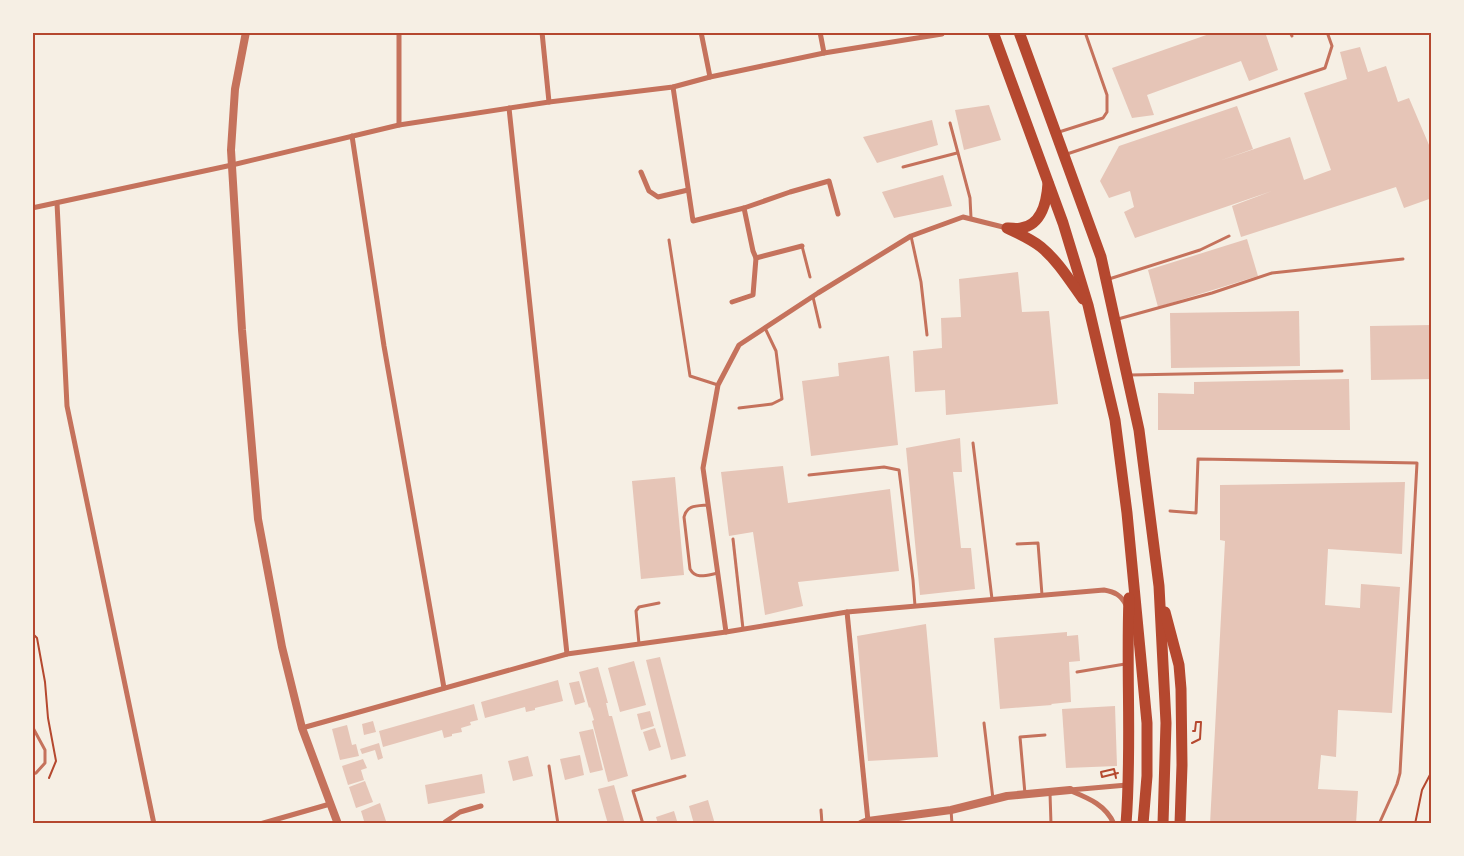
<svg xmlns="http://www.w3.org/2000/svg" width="1464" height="856" font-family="'Golos Text',sans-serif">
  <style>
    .building { fill: #e6c5b7 }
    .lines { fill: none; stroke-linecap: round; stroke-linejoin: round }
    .path { stroke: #b5482f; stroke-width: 2 }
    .service { stroke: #c5725c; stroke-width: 3 }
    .minor { stroke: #c5725c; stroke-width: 5 }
    .tertiary { stroke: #c5725c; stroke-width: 8 }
    .trunk { stroke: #b5482f; stroke-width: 11 }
    .neatline { fill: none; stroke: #b5482f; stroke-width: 2 }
  </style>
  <rect width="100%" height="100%" fill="#f6efe4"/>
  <g class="building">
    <polygon points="1215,32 1265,32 1278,70 1249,81 1241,61 1147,95 1154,115 1132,118 1112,68"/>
    <polygon points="1360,47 1368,72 1386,66 1398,102 1409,98 1432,152 1432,198 1404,208 1396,187 1241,237 1232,206 1272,191 1135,238 1124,212 1134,207 1130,191 1109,198 1100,181 1119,146 1237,106 1253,149 1219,161 1290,137 1304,180 1331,170 1304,93 1347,79 1340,52"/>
    <polygon points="989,105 1001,140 964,150 955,110"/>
    <polygon points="932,120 938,145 877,163 863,137"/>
    <polygon points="943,175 952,206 894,218 882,192"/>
    <polygon points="1247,239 1258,276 1158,307 1148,270"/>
    <polygon points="1018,272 1022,312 1049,311 1058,404 946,415 945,390 915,392 913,351 942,348 941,318 961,317 959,279"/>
    <polygon points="1299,311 1300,366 1171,368 1170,313"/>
    <polygon points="1432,325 1432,379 1371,380 1370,326"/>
    <polygon points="889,356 898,445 811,456 802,381 839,376 838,363"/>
    <polygon points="1349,379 1350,430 1158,430 1158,393 1194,394 1194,382"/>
    <polygon points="960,438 962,472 953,472 961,548 971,548 975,589 920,595 906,448"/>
    <polygon points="783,466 788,503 890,489 899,571 798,582 803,606 765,615 753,532 729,536 721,472"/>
    <polygon points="675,477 684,575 641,579 632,481"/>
    <polygon points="1405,482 1402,554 1328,549 1325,605 1360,608 1361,584 1400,587 1392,713 1338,710 1336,757 1321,755 1318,789 1358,791 1356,824 1210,824 1225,541 1220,540 1220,485"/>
    <polygon points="926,624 938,757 868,761 857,636"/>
    <polygon points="1067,632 1067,636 1078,635 1080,661 1069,662 1071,702 1051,704 1052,705 1000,709 994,638"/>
    <polygon points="660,657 686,756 671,760 646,660"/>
    <polygon points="634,661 646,705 620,712 608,668"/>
    <polygon points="598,667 608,703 606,703 609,716 612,716 628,776 608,782 592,721 594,720 590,707 589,708 579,672"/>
    <polygon points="558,680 563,701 535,708 535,710 526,712 525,707 485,718 481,702"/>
    <polygon points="579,681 585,702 575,705 569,683"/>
    <polygon points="474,704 478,720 470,722 471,725 461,728 462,732 452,734 452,736 444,738 442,730 383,747 379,731"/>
    <polygon points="1115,706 1117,766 1066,768 1062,709"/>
    <polygon points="650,711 654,726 641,730 637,714"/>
    <polygon points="373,721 376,732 364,735 362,724"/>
    <polygon points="347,725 352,745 356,744 359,756 340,760 332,729"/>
    <polygon points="655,728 661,747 649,751 643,732"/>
    <polygon points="593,729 603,770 590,773 579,732"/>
    <polygon points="379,743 383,758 378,760 375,750 362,754 360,749"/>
    <polygon points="580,755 584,775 565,780 560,759"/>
    <polygon points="528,756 533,776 513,781 508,761"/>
    <polygon points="363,759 367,768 361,770 364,780 348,785 342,766"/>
    <polygon points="482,774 485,793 428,804 425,785"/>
    <polygon points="365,781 373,802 356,808 349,787"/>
    <polygon points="614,785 625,824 608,824 598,789"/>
    <polygon points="708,800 715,824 694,824 689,806"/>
    <polygon points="380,803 387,824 365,824 361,811"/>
    <polygon points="674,811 678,824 658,824 656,817"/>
  </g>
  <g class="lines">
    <g class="path">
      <polyline points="32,633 37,638 45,682 48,718 56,761 49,778"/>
      <polyline points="1192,743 1200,739 1201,722 1196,722 1195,731 1193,731"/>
      <polyline points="1116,778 1114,769 1101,772 1102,777 1118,773"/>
      <polyline points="1415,824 1422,790 1432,771"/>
    </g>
    <g class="service">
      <polyline points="1290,32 1292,36"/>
      <polyline points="950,123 970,198 971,218"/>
      <polyline points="1059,132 1103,118 1107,112 1107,95 1085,32"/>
      <polyline points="1067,154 1325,68 1332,46 1327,32"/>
      <polyline points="903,167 957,153"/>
      <polyline points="911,236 921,282 927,335"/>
      <polyline points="669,240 690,376 718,385"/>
      <polyline points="802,246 810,277"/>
      <polyline points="1109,279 1200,250 1229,236"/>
      <polyline points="813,297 820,327"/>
      <polyline points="1118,319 1212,293 1272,273 1403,259"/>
      <polyline points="1130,375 1342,371"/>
      <polyline points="739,408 772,404 782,399 776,351 765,328"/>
      <polyline points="973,443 992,599"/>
      <polyline points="809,475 884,467 899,470 913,580 915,606"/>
      <path d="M708,505c-12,1 -21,0 -24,12l6,52c6,11 17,6 28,4"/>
      <polyline points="1170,511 1196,513 1198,459 1417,463 1400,773 1397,784 1379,824"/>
      <polyline points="733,539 743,629"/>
      <polyline points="1017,544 1038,543 1042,595"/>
      <polyline points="639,644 636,611 639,607 659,603"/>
      <polyline points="1077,672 1125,664"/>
      <polyline points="984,723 993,799"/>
      <polyline points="32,726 45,750 45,763 36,773 32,774"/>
      <polyline points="549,766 558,824"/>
      <polyline points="1050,793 1051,824"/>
      <polyline points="1025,794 1020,737 1045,735"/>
      <polyline points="821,810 822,824"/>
      <polyline points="951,810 952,824"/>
      <polyline points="643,824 633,791 685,776"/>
    </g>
    <g class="minor">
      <polyline points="399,32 399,125"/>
      <polyline points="542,32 549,102"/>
      <polyline points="701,32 710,77"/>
      <polyline points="820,32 824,53"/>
      <polyline points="673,87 693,221 744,208 790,192 829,181 838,214"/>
      <polyline points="509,108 567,654"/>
      <polyline points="352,136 384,346 444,688"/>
      <polyline points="641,172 649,191 658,197 688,190"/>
      <polyline points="57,203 67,406 154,824"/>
      <polyline points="32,208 232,165 399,125 549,102 673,87 710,77 824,53 942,34"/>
      <polyline points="744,208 753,251 756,258 802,246"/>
      <polyline points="732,302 753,295 756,258"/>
      <polyline points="847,612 868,821"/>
      <polyline points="726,632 703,468 718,385 739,345 818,293 911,236 963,217 1007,228"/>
      <path d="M302,728l265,-74 159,-22 121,-20 257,-22c11,2 17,5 22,15"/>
      <polyline points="1070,790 1127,785"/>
      <path d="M1071,791c17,7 35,14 43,33"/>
      <polyline points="260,824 330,804"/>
      <polyline points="445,824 445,822 460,812 481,806"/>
    </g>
    <g class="tertiary">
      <polyline points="246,32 235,89 231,150 242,330 258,519 282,647 302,728 338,824"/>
      <polyline points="861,824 868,821 951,810 1007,796 1070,790"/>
    </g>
    <g class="trunk">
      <polyline points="993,32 1063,223 1088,305 1115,420 1127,513 1147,723 1147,776 1143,824"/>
      <polyline points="1019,32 1101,257 1139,430 1159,586 1166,723 1163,824"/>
      <path d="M1007,228c12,6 24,11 34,19 17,14 29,34 42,52"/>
      <path d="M1009,228c4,0 9,1 12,0 21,-3 26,-28 27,-45"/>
      <polyline points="1165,612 1179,665 1181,689 1182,765 1180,824"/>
      <path d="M1126,824c6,-75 0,-151 3,-226"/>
    </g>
  </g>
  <rect width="1464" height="856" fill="none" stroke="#f6efe4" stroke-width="68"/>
  <rect x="34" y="34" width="1396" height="788" class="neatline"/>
</svg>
